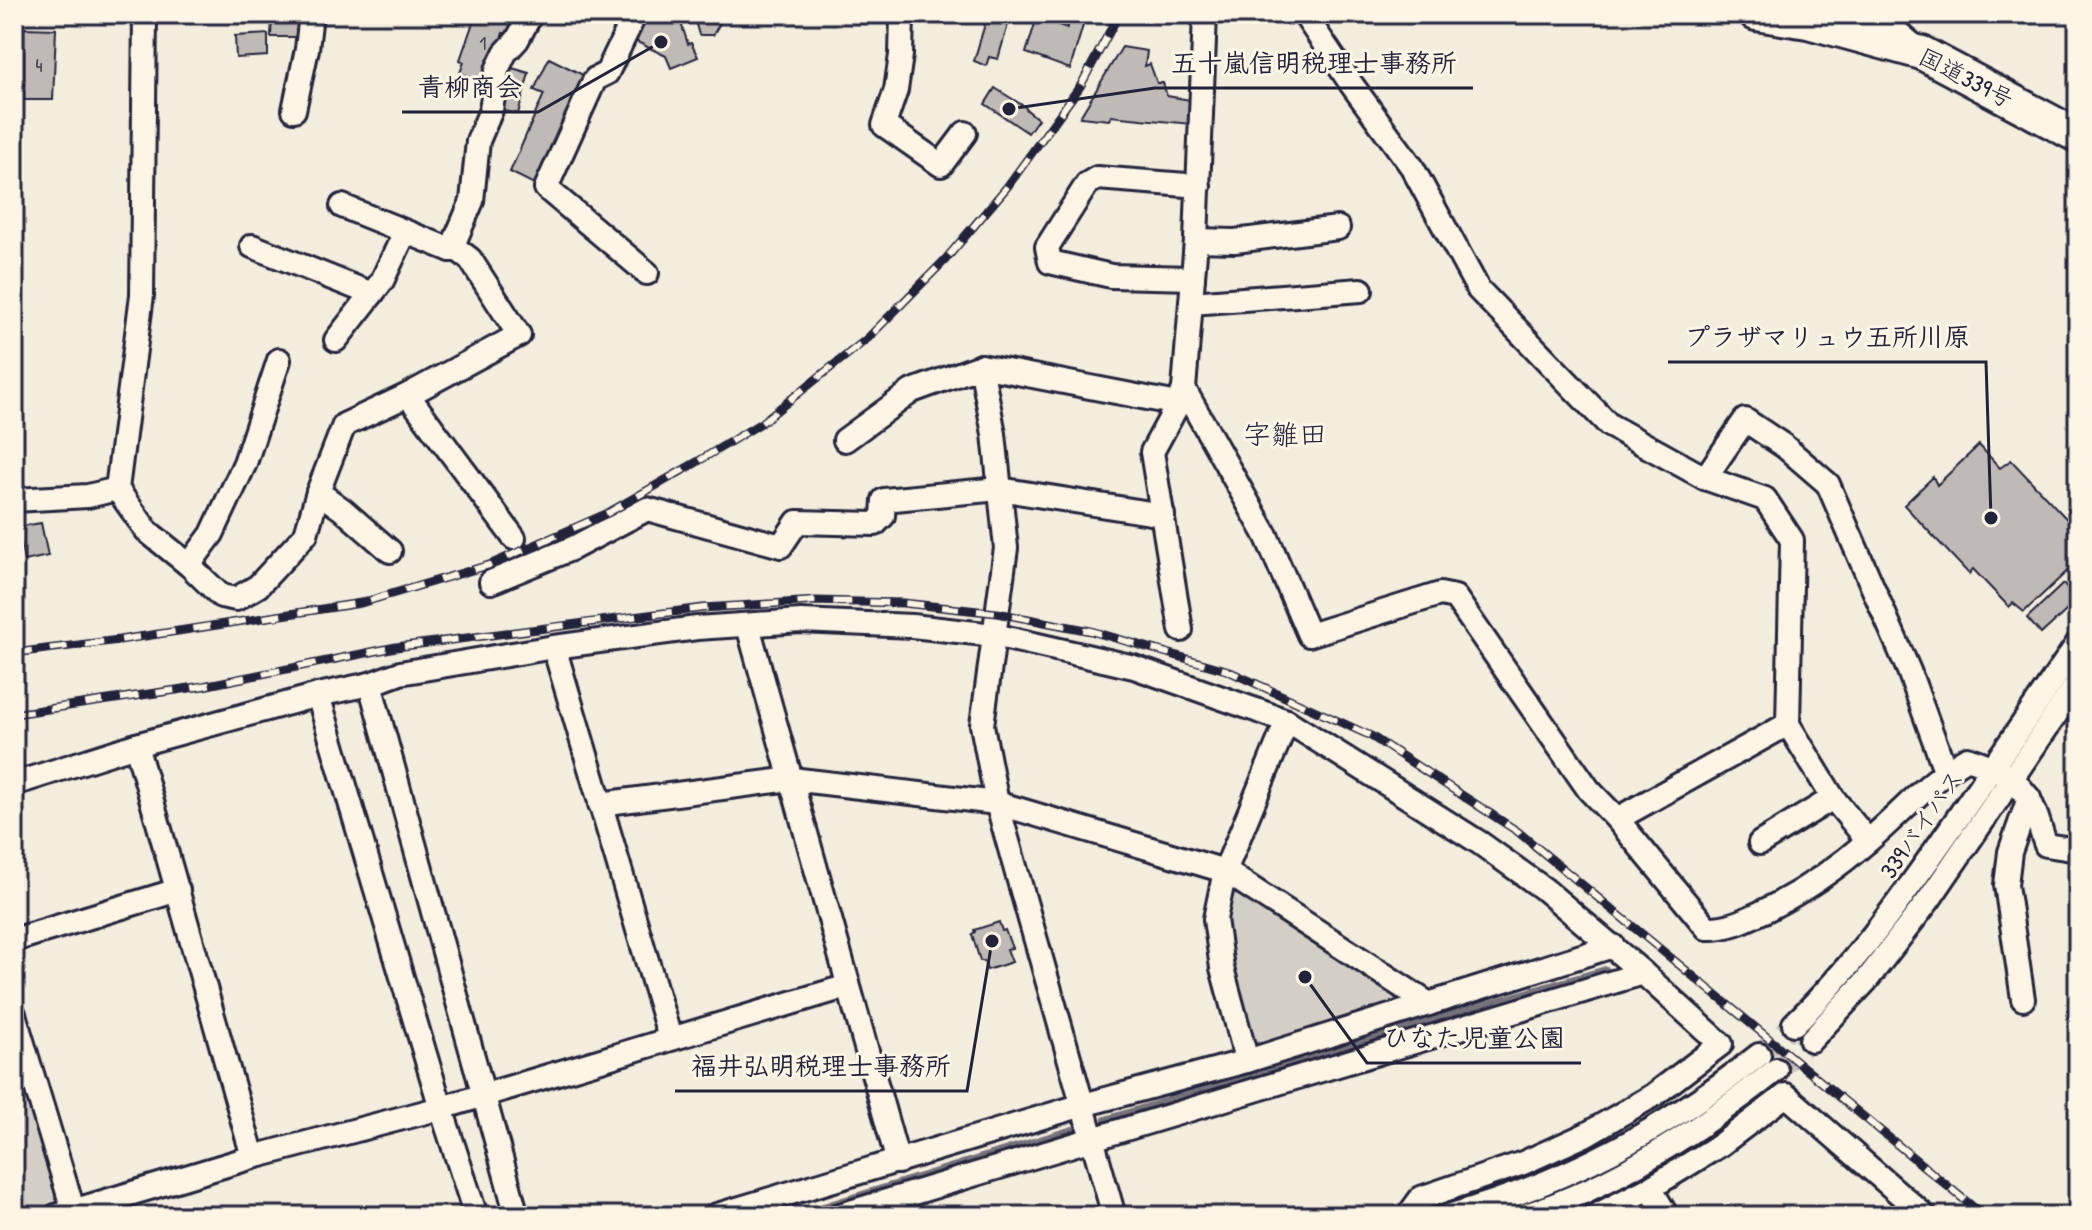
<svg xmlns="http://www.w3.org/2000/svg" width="2092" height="1230" font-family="'Patrick Hand','Klee One',sans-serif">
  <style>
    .green { fill: #d4cfc6; stroke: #7b7880; stroke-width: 2 }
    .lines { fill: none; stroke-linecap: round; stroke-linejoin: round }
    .stream { stroke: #75727b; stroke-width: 6 }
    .building { fill: #bfbab6; stroke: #22223b; stroke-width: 2 }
    .minor-tunnel { stroke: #c9c4bd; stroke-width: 22; stroke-dasharray: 22 11; stroke-linecap: butt }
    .minor-casing { stroke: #22223b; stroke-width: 28 }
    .highway-casing { stroke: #22223b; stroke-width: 38 }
    .minor { stroke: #fcf5e5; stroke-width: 22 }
    .highway { stroke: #fcf5e5; stroke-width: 32 }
    .rail-casing { stroke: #22223b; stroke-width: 9 }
    .rail { stroke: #fcf5e5; stroke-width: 6; stroke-dasharray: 18; stroke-linecap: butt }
    .labels { text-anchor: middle; stroke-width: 6; stroke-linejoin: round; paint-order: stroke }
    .number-label { font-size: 20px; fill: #49485a }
    .street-label { font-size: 24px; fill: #22223b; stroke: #fcf5e5 }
    .quarter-label { font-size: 28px; fill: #22223b; stroke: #fcf5e5 }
    .leader { fill: none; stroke: #22223b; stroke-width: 3 }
    .callout-dot { fill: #22223b; stroke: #fcf5e5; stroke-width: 3 }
    .callout-label { font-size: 26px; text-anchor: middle; font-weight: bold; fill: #22223b; stroke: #fcf5e5; stroke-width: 6; stroke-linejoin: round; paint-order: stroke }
  </style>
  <rect width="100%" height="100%" fill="#f3edde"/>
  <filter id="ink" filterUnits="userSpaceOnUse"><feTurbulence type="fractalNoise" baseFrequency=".0125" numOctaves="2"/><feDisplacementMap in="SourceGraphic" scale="16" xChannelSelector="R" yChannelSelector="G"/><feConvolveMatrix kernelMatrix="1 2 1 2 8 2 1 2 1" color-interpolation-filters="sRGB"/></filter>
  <g filter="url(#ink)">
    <g class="green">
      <polygon points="1230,889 1397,989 1394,1004 1264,1043 1259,1043 1254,1041 1230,966 1225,920"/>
      <polygon points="14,1055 58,1205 21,1216 14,1216"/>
    </g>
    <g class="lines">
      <g class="stream">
        <polyline points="1105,1119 1419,1023 1606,969"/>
        <polyline points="791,1216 1072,1129"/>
      </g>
    </g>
    <g class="building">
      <polygon points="272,14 305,17 304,37 271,37"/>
      <polygon points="476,14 515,14 521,17 512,35 503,33 497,52 493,51 483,83 460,73 464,62 460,60"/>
      <polygon points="645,14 678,14 688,44 691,43 698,57 671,68 666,56 633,40"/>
      <polygon points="693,14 720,14 720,23 713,35 699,35"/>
      <polygon points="988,14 1011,14 998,59 989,57 986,66 974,61"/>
      <polygon points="1037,17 1067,28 1071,17 1084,22 1070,69 1026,53"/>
      <polygon points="24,28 56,29 53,100 24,100"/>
      <polygon points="268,34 268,56 236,58 235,36"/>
      <polygon points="1122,47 1147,51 1145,66 1150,64 1157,83 1163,83 1167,96 1191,100 1191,124 1111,116 1109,120 1080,117"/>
      <polygon points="549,58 589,78 538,186 510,172 544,94 534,90"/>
      <polygon points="512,68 529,73 518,114 501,110"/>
      <polygon points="995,88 1025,107 1027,110 1038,119 1028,133 985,104"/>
      <polygon points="1979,445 2000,468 2011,460 2078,531 2078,561 2024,612 2013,603 2009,607 1973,569 1969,574 1904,505 1933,477 1937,485"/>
      <polygon points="41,523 48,556 24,561 18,527"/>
      <polygon points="2063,584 2078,600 2041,634 2027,618"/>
      <polygon points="999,922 1002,931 1005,930 1012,948 1007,949 1012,962 987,970 984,961 980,961 972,934 975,932 974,930"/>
    </g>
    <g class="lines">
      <g class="minor-tunnel">
        <polyline points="1759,1055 1794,1024"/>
        <polyline points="1776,1070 1811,1040"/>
      </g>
      <defs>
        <g id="minor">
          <polyline points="145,14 142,295 117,489 147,531 189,565 221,596 236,599 258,586 306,534 318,492 344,425 408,395 519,335 470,259 458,250 451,250 472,201 478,141 491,110 497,70 505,53 517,40 531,14"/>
          <polyline points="635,14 607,73 595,79 546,188 647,273"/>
          <polyline points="902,14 901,55 896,90 884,125 941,165 965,133"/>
          <path d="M1304,14l48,71 60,82 66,122 131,136 96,53 60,21 27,41 -4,184 -171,95 90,109c22,1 40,-9 59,-18 36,-18 71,-42 102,-69 33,-28 61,-61 99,-83 23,7 45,17 60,38 9,13 13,34 19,49l32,5"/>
          <polyline points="1876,14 1915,47"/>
          <polyline points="294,110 307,49 311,14"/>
          <polyline points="342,206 451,250"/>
          <polyline points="1196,240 1235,241 1338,228"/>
          <polyline points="252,246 372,294"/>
          <polyline points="1193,278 1111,276 1050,262 1047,247 1087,184 1097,178 1199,186"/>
          <polyline points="1191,303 1361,290"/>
          <polyline points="336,340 382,281 405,232"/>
          <polyline points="1184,389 1266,535 1309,635 1440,594 1455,597 1589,790 1617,819"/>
          <polyline points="408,395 514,538"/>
          <polyline points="1178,404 1152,452 1181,630"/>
          <polyline points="845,440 912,391 981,366"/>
          <polyline points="1705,478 1745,420 1784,446 1828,484 1909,671 1945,770"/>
          <polyline points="318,492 343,510 390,551"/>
          <polyline points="14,500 88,496 117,489"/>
          <polyline points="189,565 212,534 245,463 279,360"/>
          <polyline points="491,582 573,548 647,509 781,546 797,522 875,524 883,516 884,500 999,489 1163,515"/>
          <polyline points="748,626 898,1162"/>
          <polyline points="554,647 670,1038"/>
          <polyline points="370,684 517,1216"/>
          <polyline points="318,695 441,1108 476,1216"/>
          <polyline points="1788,724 1833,798 1868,841"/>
          <polyline points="136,745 253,1157"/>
          <polyline points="14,784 136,745 318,695 370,684 400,673 554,647 697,628 801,621 912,626 994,635 1134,667 1287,721 1480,843 1544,889 1643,973"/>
          <polyline points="600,804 791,779 997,803 1225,871 1429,1004"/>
          <polyline points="1760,843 1833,798"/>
          <polyline points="14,940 178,890"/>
          <polyline points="2023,999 2006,885 2010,852 2029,798"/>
          <polyline points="14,1014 75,1216"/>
          <path d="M1794,1024c63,-61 113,-133 163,-205 40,-58 81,-117 121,-176"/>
          <polyline points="1811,1040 1866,981 1928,901 2078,682"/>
          <polyline points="1247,1061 1222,968 1215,919 1225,871 1287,721"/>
          <polyline points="1650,1188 1667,1216"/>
          <polyline points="56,1216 253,1157 441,1108 848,986"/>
          <polyline points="714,1216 1083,1105 1247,1061 1613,946"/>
          <polyline points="837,1216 1643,973 1721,1044 1654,1095 1585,1135 1523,1163 1421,1198 1408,1216"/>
          <polyline points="1114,1216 997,803 982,725 1006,548 994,434 981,366 1178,404 1184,389 1196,240 1205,14"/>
          <path d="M1448,1216c117,-33 217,-86 311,-161"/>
          <path d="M1523,1216c93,-31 177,-86 253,-146"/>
          <polyline points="1595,1216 1650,1188 1720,1145 1786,1095 1925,1216"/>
        </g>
        <polyline id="highway" points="1756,14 1808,22 1922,53 2078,136"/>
      </defs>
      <use href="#minor" class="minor-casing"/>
      <use href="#highway" class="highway-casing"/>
      <use href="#minor" class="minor"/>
      <use href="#highway" class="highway"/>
      <defs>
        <g id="rail">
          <polyline points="14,653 119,640 361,603 489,565 608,513 697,462 761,423 868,338 945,260 1007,187 1081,85 1119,14"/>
          <polyline points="14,714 203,686 396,647 703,608 816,601 903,603 997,613 1091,631 1226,670 1371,736 1517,831 1984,1216"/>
        </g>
      </defs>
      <use href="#rail" class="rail-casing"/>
      <use href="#rail" class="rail"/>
    </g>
  </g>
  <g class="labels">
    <g class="number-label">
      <text x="483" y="50">1</text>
      <text x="39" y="72">4</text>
    </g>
    <g class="street-label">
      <text transform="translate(1966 78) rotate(27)" y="8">国道339号</text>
      <text transform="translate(1922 824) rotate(-55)" y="8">339バイパス</text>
    </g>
    <g class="quarter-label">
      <text x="1285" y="444">字雛田</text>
    </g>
  </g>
  <path class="leader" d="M1009 109L1155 88H1473M661 42L538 112H402M1991 518L1986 362H1668M1305 977L1367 1063H1581M992 941L967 1091H675"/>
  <g class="callout-dot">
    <circle cx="1009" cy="109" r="8"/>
    <circle cx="661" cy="42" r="8"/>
    <circle cx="1991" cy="518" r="8"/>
    <circle cx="1305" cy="977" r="8"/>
    <circle cx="992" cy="941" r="8"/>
  </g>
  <g class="callout-label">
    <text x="1314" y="72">五十嵐信明税理士事務所</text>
    <text x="470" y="96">青柳商会</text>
    <text x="1827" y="346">プラザマリュウ五所川原</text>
    <text x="1474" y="1047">ひなた児童公園</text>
    <text x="821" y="1075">福井弘明税理士事務所</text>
  </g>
  <rect width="2092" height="1230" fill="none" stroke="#fcf5e5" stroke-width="48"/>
  <rect x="24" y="24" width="2044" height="1182" fill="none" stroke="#22223b" stroke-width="3" filter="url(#ink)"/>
</svg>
